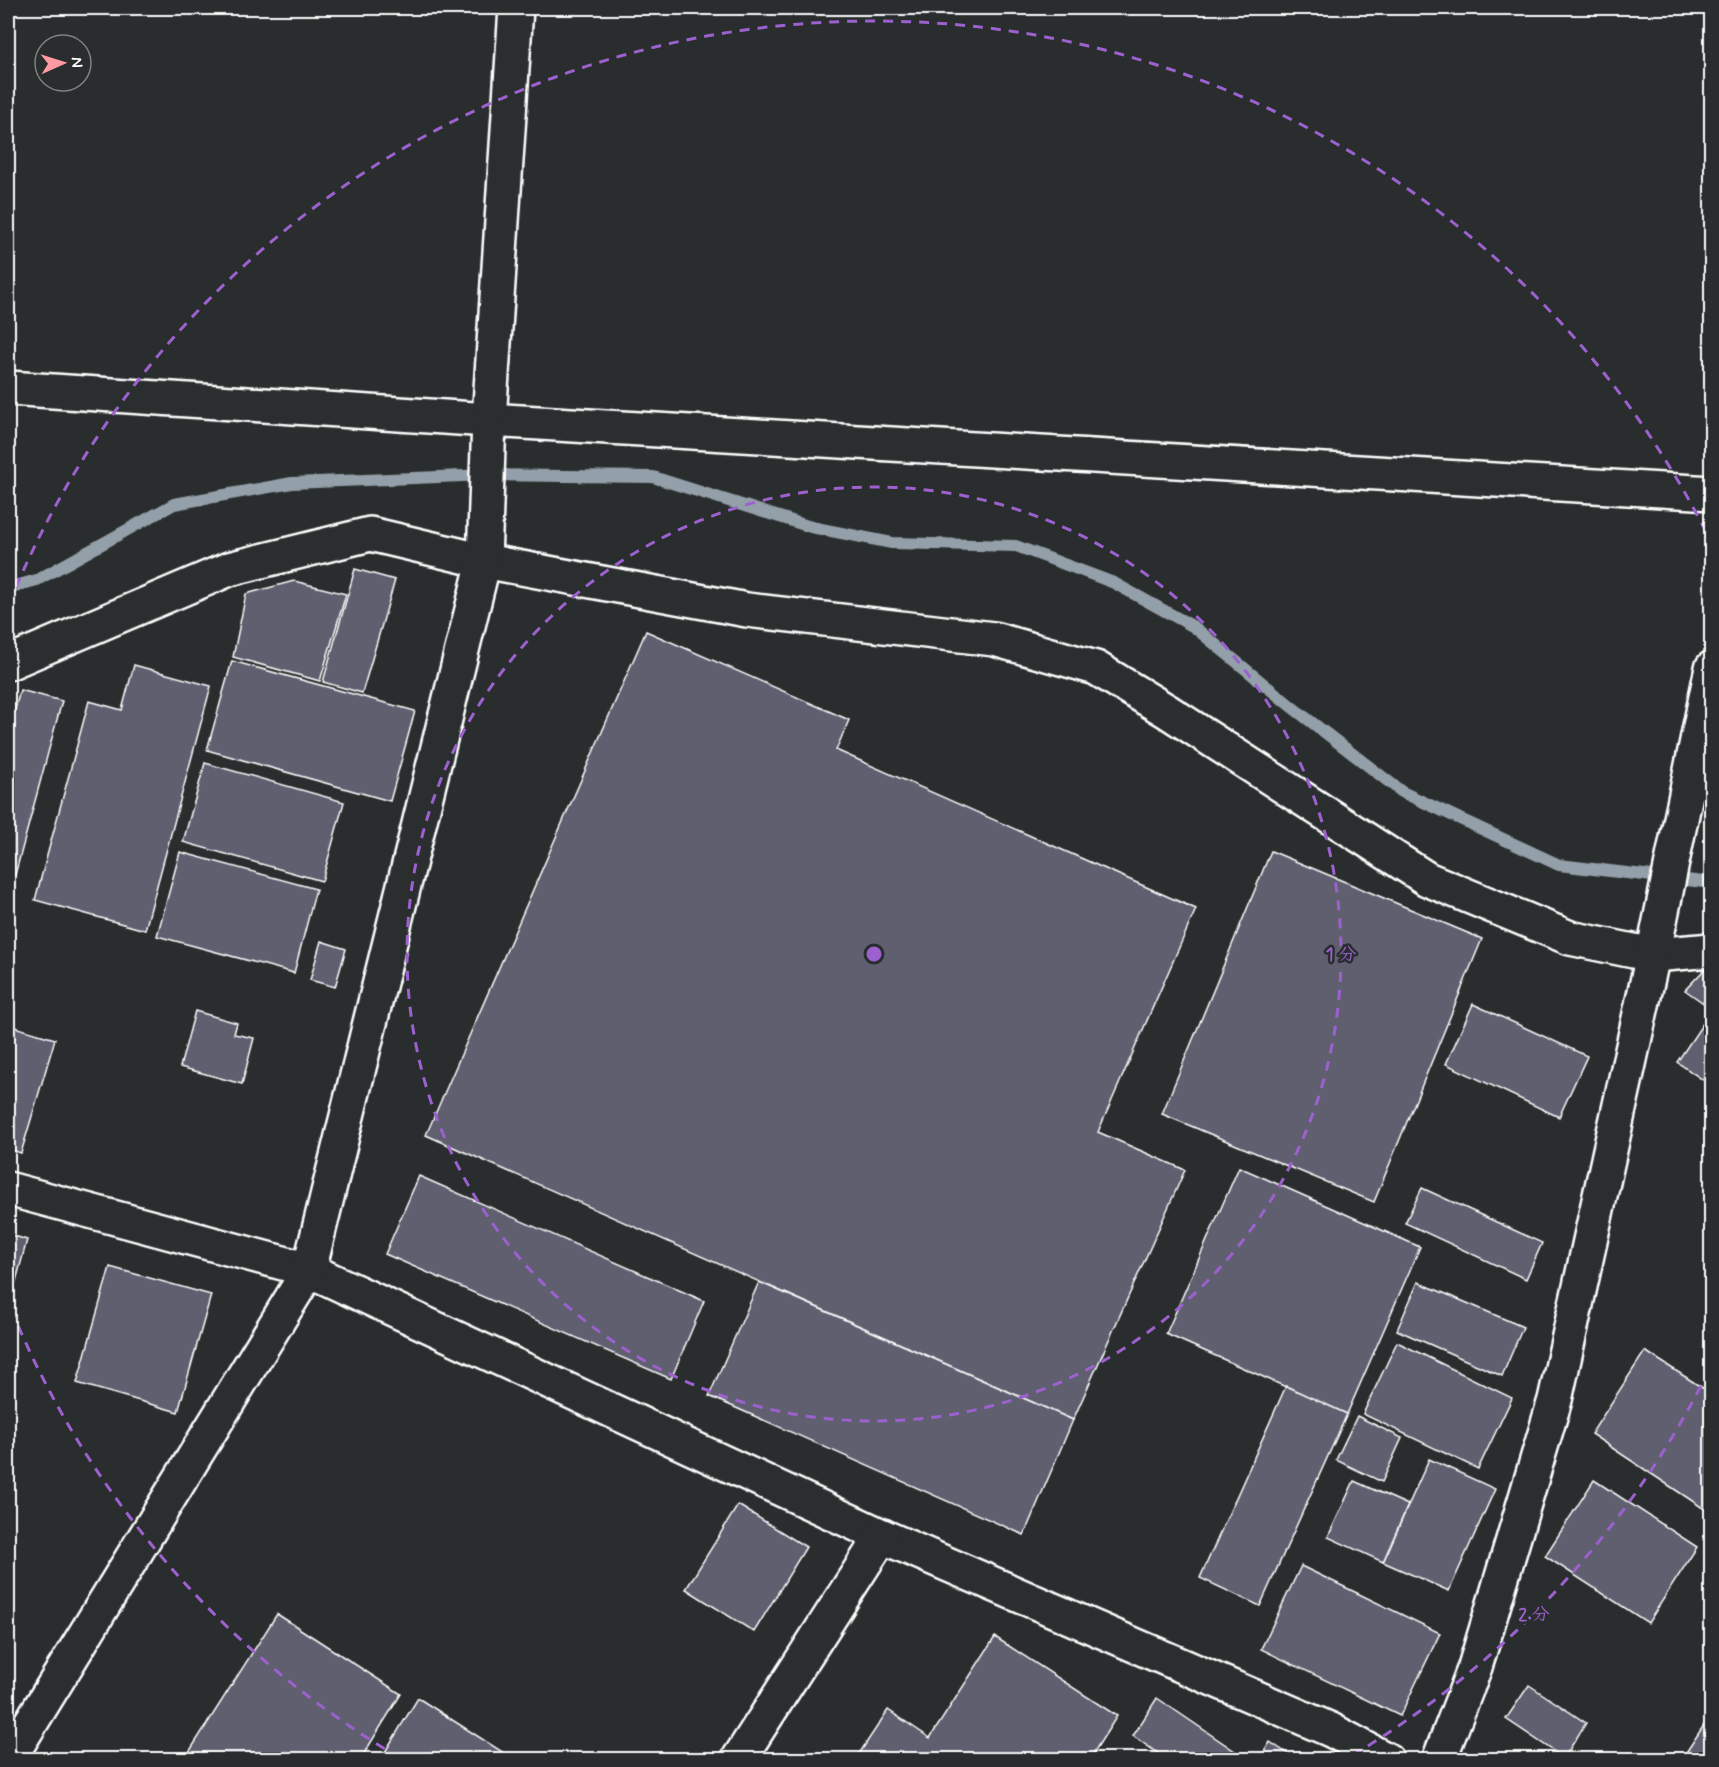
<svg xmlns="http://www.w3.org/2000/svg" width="1719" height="1767" font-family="Mynerve,'Klee One',sans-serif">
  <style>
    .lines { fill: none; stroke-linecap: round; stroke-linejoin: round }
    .stream { stroke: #94a0a9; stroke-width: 12 }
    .building { fill: #5e5e70; stroke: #fff; stroke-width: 1.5 }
    .minor-casing { stroke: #fff; stroke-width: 38 }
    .minor { stroke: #2a2d2e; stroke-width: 33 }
    .ring { fill: none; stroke: #9c61cf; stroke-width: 3; stroke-dasharray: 10 8 }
    .centre { fill: #9c61cf; stroke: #2a2d2e; stroke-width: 3 }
    .ring-label { font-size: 18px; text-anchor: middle; font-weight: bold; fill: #9c61cf; stroke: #2a2d2e; stroke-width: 5; stroke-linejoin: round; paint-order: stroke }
  </style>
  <rect width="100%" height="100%" fill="#2a2d2e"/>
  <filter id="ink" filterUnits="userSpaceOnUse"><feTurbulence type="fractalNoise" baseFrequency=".0167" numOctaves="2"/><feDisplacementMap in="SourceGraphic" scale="12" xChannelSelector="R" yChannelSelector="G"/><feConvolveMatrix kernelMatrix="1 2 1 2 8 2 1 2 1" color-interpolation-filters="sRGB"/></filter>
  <g filter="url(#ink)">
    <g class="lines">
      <polyline class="stream" points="8,588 37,580 174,504 292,483 487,475 653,477 811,527 892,543 1016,546 1114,583 1194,627 1292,707 1402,792 1559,865 1712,883"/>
    </g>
    <g class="building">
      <polygon points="355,569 395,580 362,693 323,682"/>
      <polygon points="294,581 346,594 320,681 233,657 246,594"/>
      <polygon points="646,631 849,720 836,750 1196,909 1098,1132 1185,1170 1073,1420 426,1135"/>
      <polygon points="232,661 415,711 390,801 207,750"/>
      <polygon points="134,665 211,686 145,930 35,900 89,701 122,710"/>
      <polygon points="20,690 62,701 15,875 8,873 8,737"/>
      <polygon points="205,763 344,802 322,881 183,842"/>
      <polygon points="1271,851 1482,939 1374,1202 1162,1114"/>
      <polygon points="180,852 316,889 294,973 157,936"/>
      <polygon points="321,941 346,949 335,987 310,980"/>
      <polygon points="1704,970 1712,970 1712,1009 1685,990"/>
      <polygon points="1473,1004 1587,1056 1559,1117 1446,1064"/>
      <polygon points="1712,1010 1712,1086 1677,1062"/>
      <polygon points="195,1011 237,1023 234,1034 254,1038 242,1084 180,1067"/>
      <polygon points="8,1025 55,1039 21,1153 8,1149"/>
      <polygon points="1239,1167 1420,1247 1347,1414 1166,1334"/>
      <polygon points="419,1176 704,1301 671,1379 385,1254"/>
      <polygon points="1422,1188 1542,1243 1526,1279 1405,1223"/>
      <polygon points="8,1234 27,1240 8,1311"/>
      <polygon points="110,1267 211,1295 178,1412 77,1383"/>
      <polygon points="759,1282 1073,1420 1024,1535 709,1396"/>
      <polygon points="1418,1282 1523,1327 1502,1376 1397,1330"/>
      <polygon points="1397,1342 1512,1398 1478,1469 1363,1414"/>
      <polygon points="1645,1351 1712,1394 1712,1514 1591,1434"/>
      <polygon points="1286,1386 1347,1414 1260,1606 1200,1578"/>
      <polygon points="1357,1416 1402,1438 1382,1482 1336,1460"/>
      <polygon points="1429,1459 1495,1489 1449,1591 1383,1562"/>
      <polygon points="1594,1480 1697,1547 1648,1623 1545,1556"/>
      <polygon points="1354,1481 1408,1505 1383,1562 1328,1537"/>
      <polygon points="738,1505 806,1547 754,1632 686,1589"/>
      <polygon points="1301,1566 1440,1633 1400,1716 1261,1649"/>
      <polygon points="277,1614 401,1694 360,1760 184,1760"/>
      <polygon points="995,1637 1117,1716 1089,1760 855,1760 888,1710 930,1738"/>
      <polygon points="1529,1685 1586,1723 1564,1758 1506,1719"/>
      <polygon points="418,1698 515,1760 380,1760"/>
      <polygon points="1157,1698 1248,1760 1168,1760 1133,1736"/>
      <polygon points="1712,1713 1712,1760 1681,1760"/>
      <polygon points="1270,1742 1297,1760 1259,1760"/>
    </g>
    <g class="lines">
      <defs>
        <g id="minor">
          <polyline points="8,388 489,420 1712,493"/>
          <polyline points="8,663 229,569 370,534 484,561 747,610 994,639 1096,668 1167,711 1427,879 1570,938 1653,955 1712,950"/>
          <polyline points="8,1189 309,1270 882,1536 1331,1730 1387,1760"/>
          <polyline points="8,1760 309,1270 484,561 489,420 516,8"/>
          <polyline points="738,1760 882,1536"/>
          <polyline points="1439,1760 1475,1667 1555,1400 1653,955 1712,668"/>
        </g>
      </defs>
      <use href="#minor" class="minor-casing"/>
      <use href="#minor" class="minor"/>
    </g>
  </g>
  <g class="ring">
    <circle cx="874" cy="954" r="467"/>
    <path d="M1709 1370A933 933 0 0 1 1348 1758M400 1758A933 933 0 0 1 9 1304M9 604A933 933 0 0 1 1709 538"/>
  </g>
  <circle cx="874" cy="954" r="9" class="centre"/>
  <g class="ring-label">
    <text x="1341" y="960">1 分</text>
    <text x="1534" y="1620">2 分</text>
  </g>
  <rect width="1719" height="1767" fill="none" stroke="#2a2d2e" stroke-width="30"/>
  <rect x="15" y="15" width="1689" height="1737" fill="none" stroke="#fff" stroke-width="2" filter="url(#ink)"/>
  <g transform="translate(63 63) rotate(87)"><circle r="28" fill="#2a2d2e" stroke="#7f8182" stroke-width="1.5"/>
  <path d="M0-4.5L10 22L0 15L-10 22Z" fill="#ff9aa2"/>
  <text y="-9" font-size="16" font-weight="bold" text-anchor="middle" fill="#ffffff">N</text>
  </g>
</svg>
